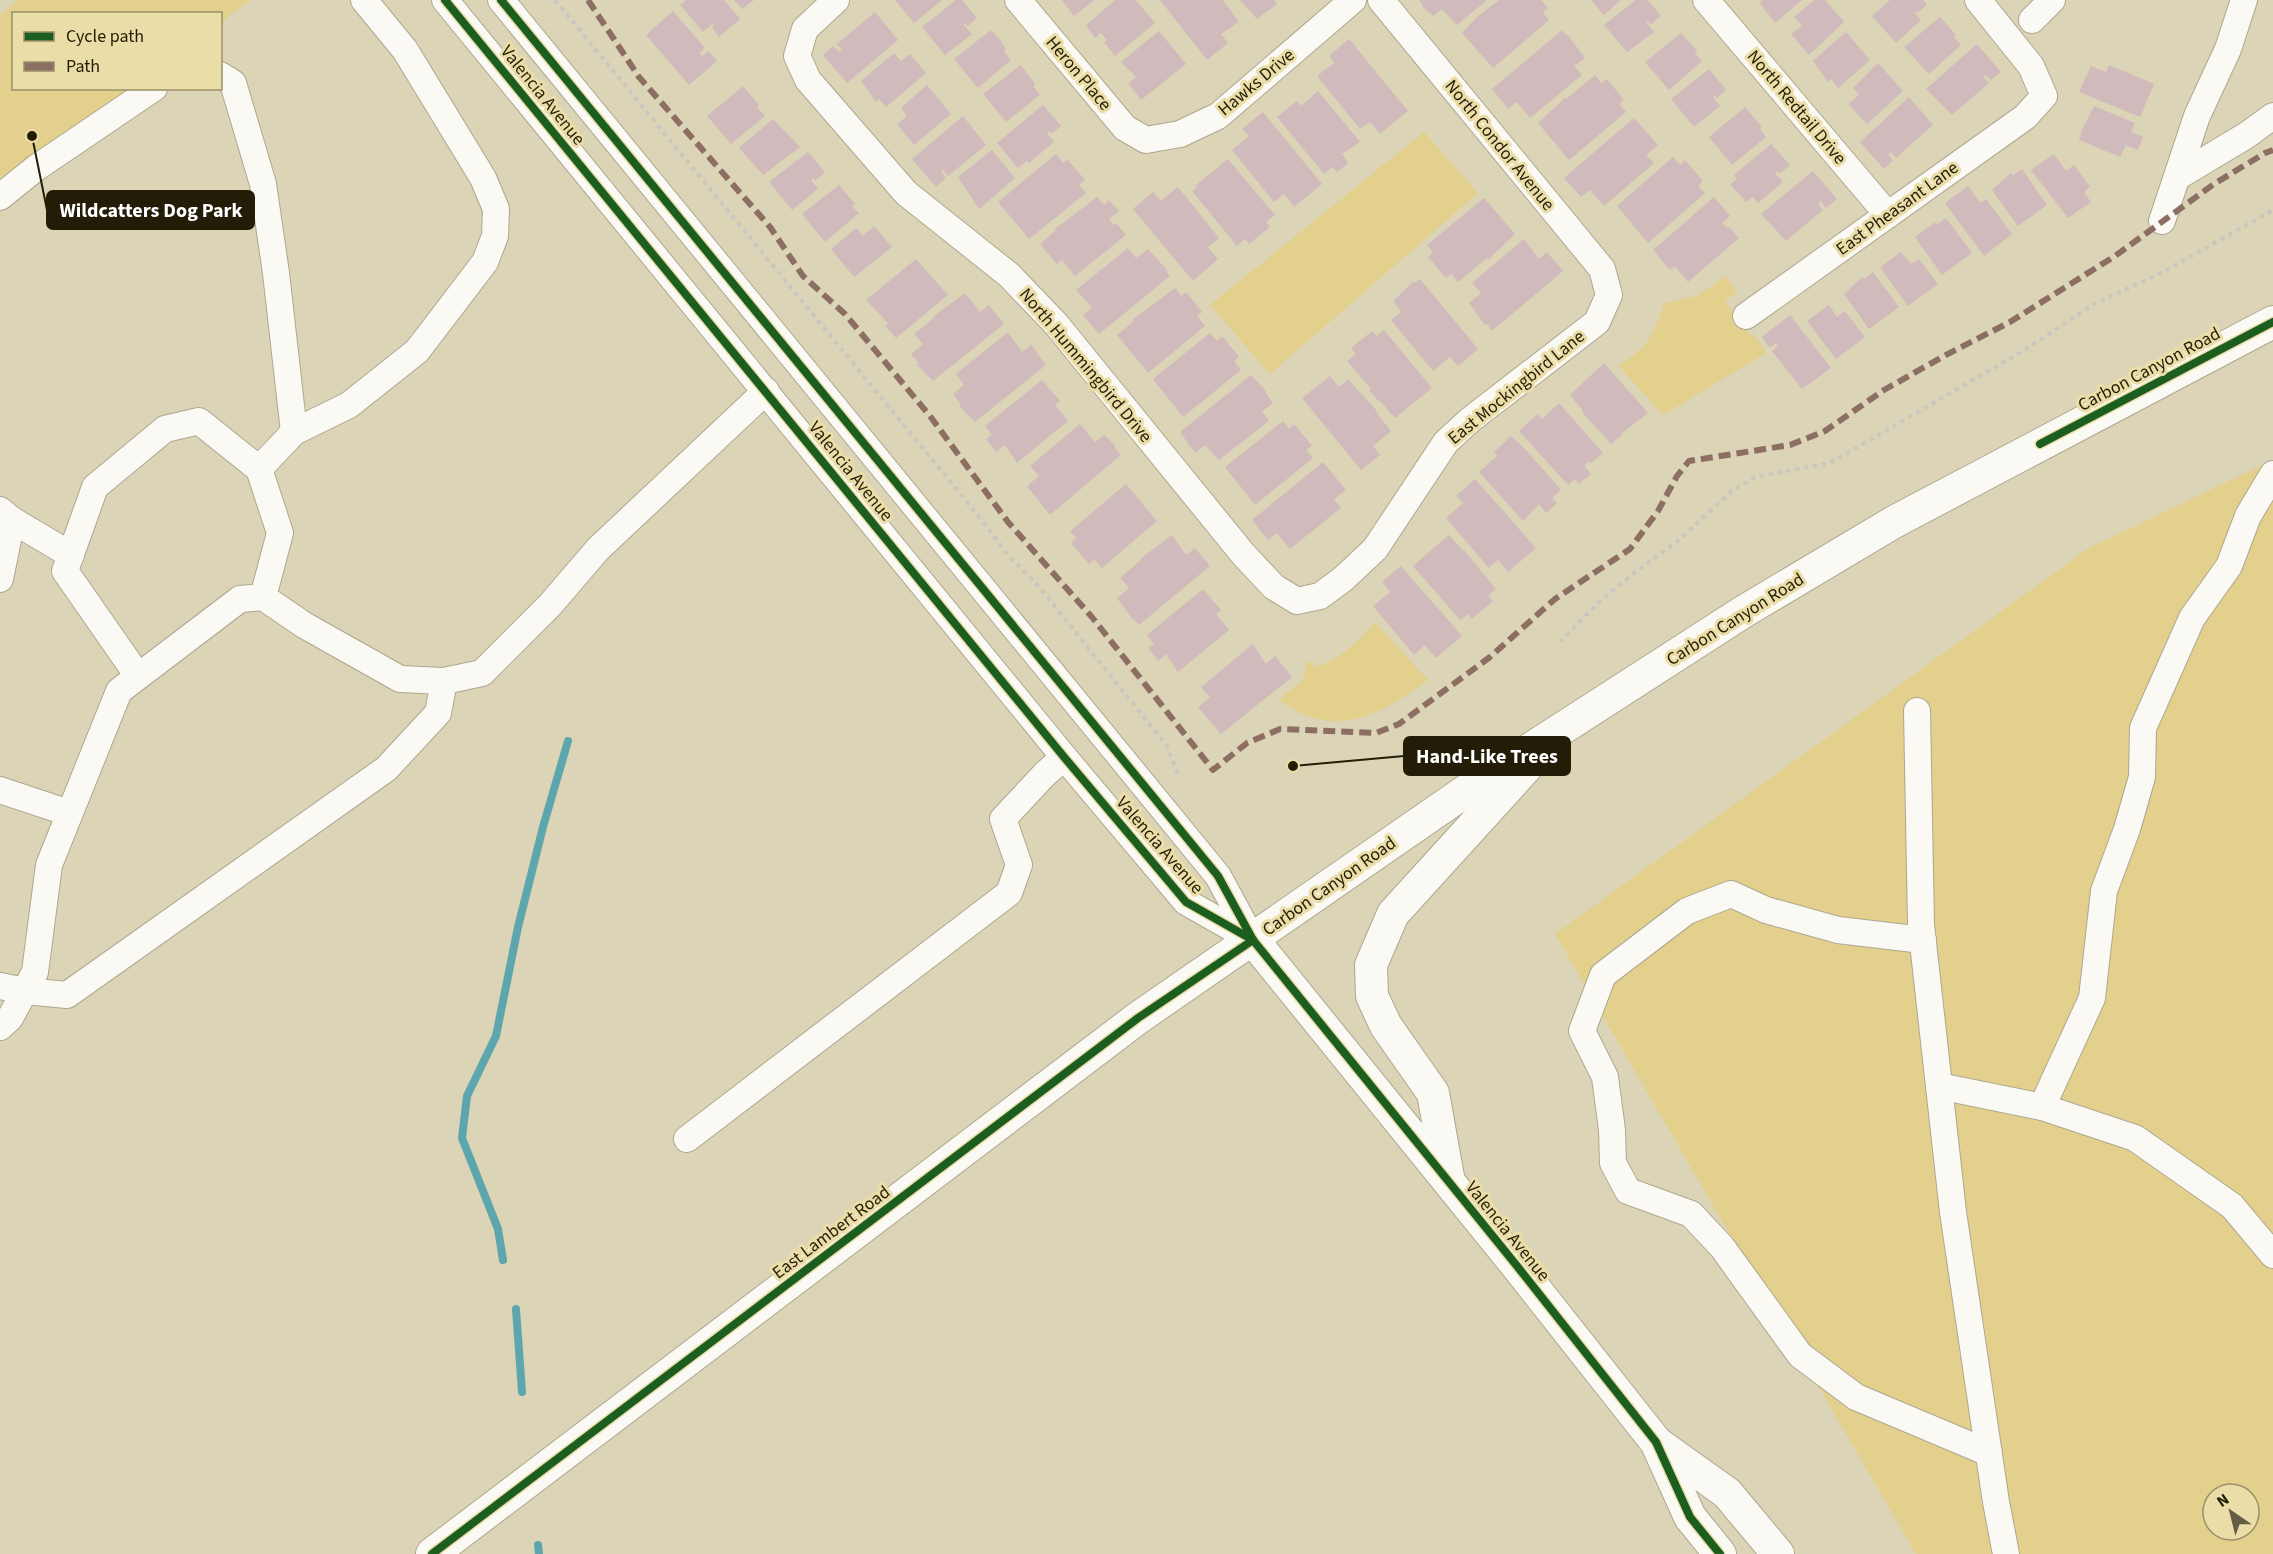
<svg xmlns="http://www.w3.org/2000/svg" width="2273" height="1554" font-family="'Source Sans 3',sans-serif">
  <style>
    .green { fill: #e2d08c; fill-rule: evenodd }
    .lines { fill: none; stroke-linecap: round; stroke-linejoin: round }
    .stream { stroke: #5ea6ad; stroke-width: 8 }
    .building { fill: #d1babc }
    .minor-casing { stroke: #aea790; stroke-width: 28 }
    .major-casing { stroke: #aea790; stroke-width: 34 }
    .path { stroke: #cac7be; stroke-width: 4; stroke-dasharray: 4.5 4.5; stroke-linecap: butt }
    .minor { stroke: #faf9f4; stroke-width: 26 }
    .major { stroke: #faf9f4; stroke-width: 32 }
    .quiet { stroke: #8d6e63; stroke-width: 6; stroke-dasharray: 12 6; stroke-linecap: butt }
    .cycleway-casing { stroke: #ebdda7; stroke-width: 11 }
    .cycleway { stroke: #1b5e20; stroke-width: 8 }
    .labels { text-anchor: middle; stroke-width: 6; stroke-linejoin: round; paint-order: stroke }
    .street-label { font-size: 18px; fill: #231d08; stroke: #ebdda7 }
    .leader { fill: none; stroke: #231d08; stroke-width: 2 }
    .callout-dot { fill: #231d08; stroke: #ebdda7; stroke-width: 2 }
    .callout { fill: #231d08; stroke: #231d08; stroke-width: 2 }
    .callout-label { font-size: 20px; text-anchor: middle; font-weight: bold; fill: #fff }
  </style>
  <rect width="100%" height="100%" fill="#dcd4b6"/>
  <g class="green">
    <polygon points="18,0 251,0 221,22 220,14 14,14 14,88 130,89 0,183 0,15"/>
    <polygon points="1424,132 1478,193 1270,374 1210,305"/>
    <path d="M1726,276l11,16 -12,9 25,35 4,-2 12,19 -103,62 -45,-50c29,-14 37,-33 46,-62l33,-7z"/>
    <path d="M2273,460v1094h-357l-361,-620 534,-386zM2213,1494h36v36h-36z"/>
    <path d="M1375,622l53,58c-35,25 -75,53 -120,36 -11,-3 -19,-11 -29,-16l25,-21 2,-16 7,-1 1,5c26,-7 44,-25 61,-45z"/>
  </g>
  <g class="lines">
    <g class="stream">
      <polyline points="503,1260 498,1229 462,1138 467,1096 496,1036 518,927 543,827 568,741"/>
      <polyline points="516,1309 522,1392"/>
      <polyline points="538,1545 539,1554"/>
    </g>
  </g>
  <g class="building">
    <polygon points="686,0 724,0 740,19 719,37 712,27 714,25 712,24 703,32 680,5"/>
    <polygon points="734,0 754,0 742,9"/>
    <polygon points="895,0 942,0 914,23"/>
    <polygon points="956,0 962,0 977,18 968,26 965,23 963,24 972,34 945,55 922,27"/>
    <polygon points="1062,0 1094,0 1074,16"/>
    <polygon points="1115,0 1136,0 1155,23 1115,56 1104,42 1107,40 1101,33 1095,38 1086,25"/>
    <polygon points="1160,0 1223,0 1239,22 1221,34 1228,43 1207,60"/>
    <polygon points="1240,0 1274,0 1277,4 1257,19"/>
    <polygon points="1419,0 1485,0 1486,1 1457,25 1442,9 1433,16 1422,6 1423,5"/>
    <polygon points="1499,0 1541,0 1548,8 1543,13 1549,20 1493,68 1462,33 1477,17"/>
    <polygon points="1591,0 1621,0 1604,15"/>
    <polygon points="1636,0 1648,0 1661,16 1651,24 1648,21 1646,22 1654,32 1627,52 1604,25"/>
    <polygon points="1763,0 1802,0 1775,23 1760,3"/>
    <polygon points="1814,0 1825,0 1844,22 1809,55 1791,34 1802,26 1794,17"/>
    <polygon points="1890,0 1923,0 1927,5 1917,13 1915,11 1914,12 1921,20 1896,43 1872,16"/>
    <polygon points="673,11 705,48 699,53 702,56 709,51 717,61 689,85 646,35"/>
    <polygon points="875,12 898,40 847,83 823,55 833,46 839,52 842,50 837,44"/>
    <polygon points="1940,17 1956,35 1954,37 1961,45 1929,74 1904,47"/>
    <polygon points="991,30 1001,41 1006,50 1004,52 1011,60 978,88 954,59"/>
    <polygon points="1562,30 1567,36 1568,35 1585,58 1574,66 1582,75 1530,118 1517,102 1508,109 1492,89"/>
    <polygon points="1159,31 1186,64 1141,100 1128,83 1136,77 1121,62"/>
    <polygon points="1846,32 1870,60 1838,88 1831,79 1828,82 1813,61"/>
    <polygon points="1681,33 1697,51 1695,53 1702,61 1669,90 1645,62"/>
    <polygon points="1349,39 1408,111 1380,134 1370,122 1360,129 1317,76 1334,63 1329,56"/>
    <polygon points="1977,44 2001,72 1991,80 1986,75 1983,77 1989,83 1952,115 1926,89"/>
    <polygon points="894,53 901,61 910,54 926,73 886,107 879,99 876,102 861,81"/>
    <polygon points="1878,63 1903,91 1867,124 1848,104 1859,95 1853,88"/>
    <polygon points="1021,65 1035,84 1033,86 1040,95 1006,122 983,94"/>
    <polygon points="2109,65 2154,84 2140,117 2079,92 2091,66 2106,72"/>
    <polygon points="1709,69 1726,90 1717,98 1714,95 1713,97 1720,106 1694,127 1671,99"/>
    <polygon points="1595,75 1601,83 1607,79 1624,100 1619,104 1626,112 1569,160 1538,123 1565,98 1566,99"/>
    <polygon points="927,85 951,114 914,145 897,124 907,116 901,108"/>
    <polygon points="743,86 759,105 757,107 765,116 731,144 707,116"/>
    <polygon points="1318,91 1360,142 1342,154 1348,163 1337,172 1332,167 1324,174 1277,117 1297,101 1301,106"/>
    <polygon points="1909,97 1933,125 1896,158 1891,152 1888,155 1893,160 1884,169 1860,142"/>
    <polygon points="1043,105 1061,126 1051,134 1049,131 1047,133 1054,142 1029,163 1027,161 1018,168 997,143"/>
    <polygon points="2094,106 2135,123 2131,132 2143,137 2138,150 2126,145 2120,157 2079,140 2082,130"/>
    <polygon points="1745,107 1762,127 1760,129 1766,137 1732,165 1709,137"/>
    <polygon points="1263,112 1322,184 1294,207 1284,194 1274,202 1232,150 1249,136 1242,129"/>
    <polygon points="963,116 986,145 948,176 943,170 941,172 946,178 936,187 912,159"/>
    <polygon points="1634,118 1658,145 1646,155 1654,163 1604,206 1590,190 1581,197 1564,178"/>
    <polygon points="773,119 800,147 763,175 739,148"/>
    <polygon points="1771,144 1790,165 1779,174 1777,171 1775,173 1783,182 1758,203 1753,197 1746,202 1730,184 1737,179 1734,175"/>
    <polygon points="992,150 1015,178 979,209 958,177"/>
    <polygon points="808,152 825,172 815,181 813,178 811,180 818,189 792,210 769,182"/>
    <polygon points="1056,154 1063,163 1068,160 1085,180 1079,185 1086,193 1029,239 998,202"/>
    <polygon points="2054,154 2066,171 2074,165 2090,187 2084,192 2091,202 2068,218 2031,170"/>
    <polygon points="1673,157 1680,165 1685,160 1703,181 1698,186 1705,193 1648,243 1617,206"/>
    <polygon points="1228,159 1275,215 1266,222 1270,227 1249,244 1245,239 1237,246 1192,191 1197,188 1195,186"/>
    <polygon points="2022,169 2047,205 2018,226 1992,190 2011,173 2013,175"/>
    <polygon points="1813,171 1837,199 1826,208 1821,201 1818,204 1823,210 1786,241 1761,214"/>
    <polygon points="839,185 855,204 852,206 859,213 825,242 802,214"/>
    <polygon points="1968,186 1980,203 1986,199 2012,234 1984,256 1945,203"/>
    <polygon points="1178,187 1219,238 1208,247 1218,259 1193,281 1133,209 1153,192 1161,201"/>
    <polygon points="1097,197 1104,205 1109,200 1119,211 1109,219 1114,225 1116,223 1126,235 1075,276 1062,260 1057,264 1040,244 1056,230 1055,229"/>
    <polygon points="1714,197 1730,216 1722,223 1727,228 1729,227 1739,238 1688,282 1675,266 1670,270 1653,250"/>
    <polygon points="1484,198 1515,234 1488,260 1487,258 1458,282 1451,274 1446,278 1428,257 1433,252 1427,245"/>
    <polygon points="1946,218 1972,253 1942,275 1915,237 1935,222 1937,225"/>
    <polygon points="874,226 892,247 854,277 831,249 856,228 864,237 865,234"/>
    <polygon points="1524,239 1539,259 1547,252 1563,271 1492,331 1487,324 1485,325 1469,303 1481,293 1472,283"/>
    <polygon points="1128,248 1136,258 1148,249 1167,270 1166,271 1170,276 1099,334 1083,315 1092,307 1076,290"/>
    <polygon points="1901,252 1911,264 1919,259 1938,284 1908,306 1880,267"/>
    <polygon points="916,259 948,295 896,338 885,326 888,323 866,300"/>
    <polygon points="1873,272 1899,307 1869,329 1844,294 1862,277 1864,279"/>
    <polygon points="1420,279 1478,349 1458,366 1450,357 1433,371 1391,320 1401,312 1393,301 1413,282 1414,283"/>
    <polygon points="1175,288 1181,296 1186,292 1202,312 1197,316 1205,326 1148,373 1117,335 1133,322 1132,320"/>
    <polygon points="965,293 980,312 989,305 1004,324 933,381 917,365 919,364 911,354 923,344 914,334 935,317 934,316"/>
    <polygon points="1829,305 1837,317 1845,311 1865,337 1836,359 1807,321"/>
    <polygon points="1790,315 1831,368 1802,389 1772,351 1778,346 1776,343 1770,348 1762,337"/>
    <polygon points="1384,330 1432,388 1395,418 1380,401 1379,402 1369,390 1371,389 1347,361 1356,354 1351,348 1372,331 1377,336"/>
    <polygon points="1008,332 1022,352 1031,345 1046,365 975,422 959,406 961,405 953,394 964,385 956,374"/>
    <polygon points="1210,333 1217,341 1222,336 1239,357 1234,361 1241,370 1183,417 1153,379"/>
    <polygon points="1604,363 1648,413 1622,433 1623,434 1611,444 1582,412 1583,411 1570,395"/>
    <polygon points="1251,375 1266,391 1265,392 1273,403 1262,411 1269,421 1219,460 1205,445 1195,453 1180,432"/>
    <polygon points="1330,376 1339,387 1348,379 1377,411 1376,412 1391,431 1373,446 1380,455 1361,470 1302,398"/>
    <polygon points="1042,380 1060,401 1055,405 1068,421 1017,463 1005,445 996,452 986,439 992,435 985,426"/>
    <polygon points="1559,403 1603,453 1591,463 1589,461 1584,466 1591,474 1579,484 1575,479 1568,485 1519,431 1538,414 1542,419"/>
    <polygon points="1283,421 1289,429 1294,424 1312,446 1306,450 1313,458 1255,505 1225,467"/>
    <polygon points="1080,424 1095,442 1104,435 1116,446 1114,447 1121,455 1050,515 1027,486 1039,476 1030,466"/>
    <polygon points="1511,436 1527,451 1561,490 1552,498 1557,503 1546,513 1539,504 1523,521 1479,472 1497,456 1494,452"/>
    <polygon points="1323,462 1346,490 1334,499 1341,508 1290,549 1277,533 1268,540 1252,520"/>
    <polygon points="1475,479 1536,548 1508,572 1498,560 1489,568 1446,518 1463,503 1456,496"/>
    <polygon points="1126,484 1157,521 1102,568 1094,559 1089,564 1071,543 1076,538 1070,531"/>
    <polygon points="1172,535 1186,555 1195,548 1210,566 1139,625 1134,619 1133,620 1117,598 1129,588 1120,578 1141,560 1140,559"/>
    <polygon points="1449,535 1463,551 1464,550 1496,589 1488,596 1493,601 1472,619 1468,614 1460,620 1413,566"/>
    <polygon points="1401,566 1462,636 1436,658 1425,645 1414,655 1373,606 1390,592 1382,582"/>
    <polygon points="1203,589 1221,610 1216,614 1229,630 1178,672 1166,654 1158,661 1148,648 1154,644 1147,635"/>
    <polygon points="1253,644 1266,664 1275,656 1292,677 1221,734 1198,707 1210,697 1201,687"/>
  </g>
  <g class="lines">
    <defs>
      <g id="minor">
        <polyline points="445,0 1064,757 1186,902 1253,940"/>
        <polyline points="501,0 1218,876 1252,939"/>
        <polyline points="836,0 805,29 797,56 808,80 906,193 1009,275 1056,324 1243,554 1274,587 1297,601 1320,596 1343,579 1375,549 1446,442 1470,420 1597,322 1609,295 1602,269 1381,0"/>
        <polyline points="1018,0 1125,128 1146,140 1180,134 1218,116 1353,0"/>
        <polyline points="1706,0 1888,215"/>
        <polyline points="2032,20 2052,0"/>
        <polyline points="220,75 233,83 263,184 276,273 294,432"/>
        <polyline points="2177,177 2247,135 2273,116"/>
        <polyline points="0,197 36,168 154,88"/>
        <polyline points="2162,221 2197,116 2228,49 2244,0"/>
        <polyline points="1746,316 2025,117 2044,96 2031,66 1978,0"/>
        <polyline points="259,469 294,432 349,405 417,351 485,262 495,236 496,209 483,178 405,50 364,0"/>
        <polyline points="0,510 12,520 71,555"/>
        <polyline points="0,579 12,520"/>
        <polyline points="138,676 65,571 95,487 165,429 199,421 259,469 280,533 263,597"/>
        <polyline points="1917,711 1921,925 1953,1212 1996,1502 2006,1554"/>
        <polyline points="0,790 69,813"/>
        <polyline points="1923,940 1838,930 1766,910 1731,894 1687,911 1603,975 1582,1031 1605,1077 1612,1130 1613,1163 1628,1191 1691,1214 1722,1247 1800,1355 1856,1397 1989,1453"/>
        <polyline points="0,986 25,991 67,995 386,769 438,713 444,681"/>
        <polyline points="0,1027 10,1018 35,972 49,865 119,691 240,599 263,597 304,625 400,679 444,681 482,673 550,605 598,549 766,391"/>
        <polyline points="1939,1086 2042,1107 2135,1138 2232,1206 2273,1255"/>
        <polyline points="2042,1107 2092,998 2104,891 2127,829 2142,777 2143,728 2192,618 2229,566 2248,516 2273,474"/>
        <polyline points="687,1139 1009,893 1019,865 1003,819 1045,774 1064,757"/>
      </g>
      <g id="major">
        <polyline points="1253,940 1517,1266 1656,1442 1690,1517 1720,1554"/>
        <polyline points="1448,1177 1433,1093 1386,1026 1372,996 1371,965 1393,914 1532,761"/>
        <polyline points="1657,1443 1727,1493 1778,1554"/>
        <polyline points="432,1554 1138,1018 1473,786 1743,612 1894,522 2273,322"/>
      </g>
    </defs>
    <use href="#minor" class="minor-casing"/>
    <use href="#major" class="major-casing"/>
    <g class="path">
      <polyline points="555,0 985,524 1008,555 1040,588 1167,746 1178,775"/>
      <polyline points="1560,642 1599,602 1638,570 1678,541 1733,490 1755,477 1830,463 2023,351 2094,304 2163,272 2273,210"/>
    </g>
    <use href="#minor" class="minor"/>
    <use href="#major" class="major"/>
    <polyline class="quiet" points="588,0 639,77 770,227 803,276 845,314 930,416 1008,522 1091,616 1213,770 1247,743 1280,729 1376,733 1399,724 1490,657 1555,599 1630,549 1658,511 1677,476 1689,461 1790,445 1825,431 1884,390 1944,356 2010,322 2115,256 2214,184 2265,153 2273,150"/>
    <defs>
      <g id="cycleway">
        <polyline points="445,0 1064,757 1186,902 1253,940"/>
        <polyline points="501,0 1218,876 1253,940 1517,1266 1656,1442 1690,1517 1720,1554"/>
        <polyline points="2040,444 2273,322"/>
        <polyline points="432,1554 1138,1018 1253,940"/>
      </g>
    </defs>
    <use href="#cycleway" class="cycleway-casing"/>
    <use href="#cycleway" class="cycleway"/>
  </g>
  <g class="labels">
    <g class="street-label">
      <text transform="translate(1079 73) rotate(50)" y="6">Heron Place</text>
      <text transform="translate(1256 82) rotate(-40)" y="6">Hawks Drive</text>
      <text transform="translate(543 95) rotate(51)" y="6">Valencia Avenue</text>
      <text transform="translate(1797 107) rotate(50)" y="6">North Redtail Drive</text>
      <text transform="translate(1500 145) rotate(51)" y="6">North Condor Avenue</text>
      <text transform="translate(1897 208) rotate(-36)" y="6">East Pheasant Lane</text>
      <text transform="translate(1086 365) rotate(50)" y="6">North Hummingbird Drive</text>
      <text transform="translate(2149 369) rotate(-28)" y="6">Carbon Canyon Road</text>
      <text transform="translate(1516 387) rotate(-39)" y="6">East Mockingbird Lane</text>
      <text transform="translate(851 471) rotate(51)" y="6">Valencia Avenue</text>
      <text transform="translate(1735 619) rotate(-32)" y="6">Carbon Canyon Road</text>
      <text transform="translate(1160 845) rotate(49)" y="6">Valencia Avenue</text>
      <text transform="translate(1329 886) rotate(-35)" y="6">Carbon Canyon Road</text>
      <text transform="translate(1508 1231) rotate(51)" y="6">Valencia Avenue</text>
      <text transform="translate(831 1232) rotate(-37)" y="6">East Lambert Road</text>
    </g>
  </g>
  <path class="leader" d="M32 136L47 210M1293 766L1404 756"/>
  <g class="callout-dot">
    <circle cx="32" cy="136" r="6"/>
    <circle cx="1293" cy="766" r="6"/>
  </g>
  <g class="callout">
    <rect x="47" y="191" width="207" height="38" rx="6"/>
    <rect x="1404" y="737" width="166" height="38" rx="6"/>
  </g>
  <g class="callout-label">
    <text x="151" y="217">Wildcatters Dog Park</text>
    <text x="1487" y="763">Hand-Like Trees</text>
  </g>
  <rect x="12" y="12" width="210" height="78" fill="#ebdda7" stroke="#9b9067" stroke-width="1.5"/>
  <rect x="24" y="32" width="30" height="9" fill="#1b5e20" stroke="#9b9067" stroke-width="1.5"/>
  <text x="66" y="42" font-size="18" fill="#231d08">Cycle path</text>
  <rect x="24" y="62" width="30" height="9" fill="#8d6e63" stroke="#9b9067" stroke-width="1.5"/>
  <text x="66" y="72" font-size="18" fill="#231d08">Path</text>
  <g transform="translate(2231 1512) rotate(325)"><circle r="28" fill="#ebdda7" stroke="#9b9067" stroke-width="1.5"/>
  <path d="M0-4.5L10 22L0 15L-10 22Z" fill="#645d45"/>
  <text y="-9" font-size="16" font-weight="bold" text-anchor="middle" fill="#231d08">N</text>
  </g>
</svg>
